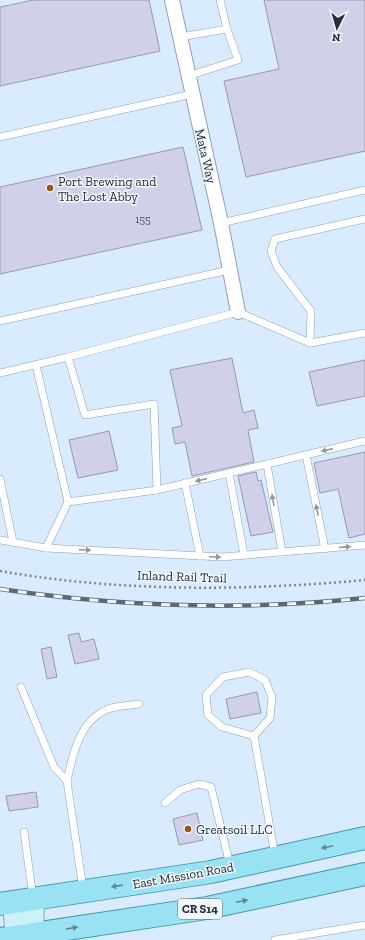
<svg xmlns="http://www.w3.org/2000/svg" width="365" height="940" font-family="'Zilla Slab',serif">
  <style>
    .building { fill: #d0d1e9; stroke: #9899af }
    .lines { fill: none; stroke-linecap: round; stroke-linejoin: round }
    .service-casing { stroke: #8fa0b2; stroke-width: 8 }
    .minor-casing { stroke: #8fa0b2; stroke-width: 16 }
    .secondary-casing { stroke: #8fa0b2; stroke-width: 22 }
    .primary-casing { stroke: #4497ac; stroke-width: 24 }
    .path { stroke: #7b8793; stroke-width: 2.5; stroke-dasharray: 2 3; stroke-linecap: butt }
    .service { stroke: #fff; stroke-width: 7 }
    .minor { stroke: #fff; stroke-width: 14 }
    .secondary { stroke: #ccf1f9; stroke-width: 20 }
    .primary { stroke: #98e2f4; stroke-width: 22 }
    .rail-casing { stroke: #5e6873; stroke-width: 4.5 }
    .rail { stroke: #f0f7fe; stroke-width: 3; stroke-dasharray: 9; stroke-linecap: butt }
    .oneway { fill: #93969a }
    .oneway2 { fill: #608894 }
    .poi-dot { fill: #95571c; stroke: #f0f7fe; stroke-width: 1.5 }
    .labels { text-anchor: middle; stroke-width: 3; stroke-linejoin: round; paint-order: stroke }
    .number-label { font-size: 11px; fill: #515762 }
    .shield { fill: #f0f7fe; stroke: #636a71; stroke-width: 1 }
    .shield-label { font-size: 12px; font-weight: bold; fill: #272e35 }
    .street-label { font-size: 13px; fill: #272e35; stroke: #f0f7fe }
    .poi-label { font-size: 13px; fill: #272e35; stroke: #f0f7fe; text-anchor: start }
  </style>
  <rect width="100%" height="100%" fill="#d9ebfe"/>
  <g class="building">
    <polygon points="34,0 149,0 160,51 0,86 0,7"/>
    <polygon points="264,0 365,0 365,151 246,177 224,81 279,69"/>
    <polygon points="183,147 202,230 0,274 0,187"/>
    <polygon points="232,358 243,413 254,410 258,428 248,430 254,462 192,476 185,442 175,444 172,428 182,426 170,370"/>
    <polygon points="365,360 365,396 317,406 309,372"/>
    <polygon points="109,431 118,470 78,478 69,440"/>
    <polygon points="365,452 365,534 349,538 338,489 320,493 314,463"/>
    <polygon points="256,472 258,481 261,480 273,532 251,536 238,476"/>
    <polygon points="79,633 81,642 94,639 99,659 75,664 68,635"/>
    <polygon points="51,647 57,677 47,679 41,649"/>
    <polygon points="257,692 261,713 230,719 226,699"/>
    <polygon points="36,792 38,807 9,811 6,796"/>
    <polygon points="197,813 203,840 179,845 173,819"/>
  </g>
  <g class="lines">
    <defs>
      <g id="service">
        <polyline points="220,0 227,29"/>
        <polyline points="180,37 227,29 238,60 188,76"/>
        <polyline points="0,137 192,94"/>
        <polyline points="221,223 365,190"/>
        <polyline points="0,321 229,270"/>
        <polyline points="310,343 311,311 277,267 271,251 275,239 365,219"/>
        <polyline points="36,365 68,502"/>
        <polyline points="0,373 68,357"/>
        <polyline points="306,455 325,549"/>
        <polyline points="267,464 282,552"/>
        <polyline points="229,473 244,555"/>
        <polyline points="0,479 13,542"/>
        <polyline points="185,483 200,556"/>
        <polyline points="157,490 365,441"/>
        <polyline points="0,540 46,548 222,557 365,545"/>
        <polyline points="46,548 68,502 157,490 154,404 85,415 68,357 238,312 310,343 365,333"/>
        <polyline points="21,687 54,767 67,781 83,889"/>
        <polyline points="254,736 222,727 208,715 206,695 223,677 249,672 265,680 272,697 270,718 254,736 275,856"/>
        <path d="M67,781c6,-28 13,-63 44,-73 9,-2 19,-3 28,-4"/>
        <polyline points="165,803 180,790 199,784 211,787 230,865"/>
        <polyline points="24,832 33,897"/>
        <polyline points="275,940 365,925"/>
      </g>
      <polyline id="minor" points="172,0 221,223 238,312"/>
      <g id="secondary">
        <polyline points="13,902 16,940"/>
        <polyline points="33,940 34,899"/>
      </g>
      <g id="primary">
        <polyline points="0,904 211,872 365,838"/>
        <polyline points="0,939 207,908 365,874"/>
      </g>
    </defs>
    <use href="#service" class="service-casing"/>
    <use href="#minor" class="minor-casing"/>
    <use href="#secondary" class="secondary-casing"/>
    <use href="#primary" class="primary-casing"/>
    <path class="path" d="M0,571c120,21 244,20 365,9"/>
    <use href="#service" class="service"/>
    <use href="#minor" class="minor"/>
    <use href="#secondary" class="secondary"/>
    <use href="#primary" class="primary"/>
    <defs>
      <path id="rail" d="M0,589c121,18 243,22 365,9"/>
    </defs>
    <use href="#rail" class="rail-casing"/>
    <use href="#rail" class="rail"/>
  </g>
  <defs><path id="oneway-solid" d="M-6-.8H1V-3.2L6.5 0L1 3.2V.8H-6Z"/></defs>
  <g class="oneway">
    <use href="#oneway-solid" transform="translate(327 450) rotate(167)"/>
    <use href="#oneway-solid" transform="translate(201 480) rotate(167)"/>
    <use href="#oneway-solid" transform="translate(273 500) rotate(-100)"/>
    <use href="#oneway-solid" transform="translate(317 510) rotate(-102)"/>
    <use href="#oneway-solid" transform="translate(345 547) rotate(-5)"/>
    <use href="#oneway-solid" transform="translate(85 550) rotate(3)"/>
    <use href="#oneway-solid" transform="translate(215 557) rotate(3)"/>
  </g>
  <g class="oneway2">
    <use href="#oneway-solid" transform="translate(327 847) rotate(168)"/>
    <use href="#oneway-solid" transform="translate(117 886) rotate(172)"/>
    <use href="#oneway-solid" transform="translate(242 901) rotate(-12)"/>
    <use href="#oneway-solid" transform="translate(72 928) rotate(-9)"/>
  </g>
  <g class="poi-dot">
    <circle cx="50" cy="188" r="4"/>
    <circle cx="188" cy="829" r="4"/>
  </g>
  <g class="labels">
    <g class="number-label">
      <text x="143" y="223">155</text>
    </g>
    <rect class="shield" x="178" y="899" width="44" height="20" rx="3"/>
    <g class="shield-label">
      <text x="200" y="913">CR S14</text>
    </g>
    <g class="street-label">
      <text transform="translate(206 156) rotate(77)" y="5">Mata Way</text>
      <text transform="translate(182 576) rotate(2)" y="5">Inland Rail Trail</text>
      <text transform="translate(183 875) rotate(-10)" y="5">East Mission Road</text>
    </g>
    <g class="poi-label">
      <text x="58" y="186">Port Brewing and<tspan x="58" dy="15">The Lost Abby</tspan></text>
      <text x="196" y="834">Greatsoil LLC</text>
    </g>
  </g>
  <g transform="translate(337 28) rotate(185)" stroke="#f0f7fe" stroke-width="3" paint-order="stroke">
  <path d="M0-3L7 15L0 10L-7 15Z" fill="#272e35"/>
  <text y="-6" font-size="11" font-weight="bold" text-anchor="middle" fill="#272e35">N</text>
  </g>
</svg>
